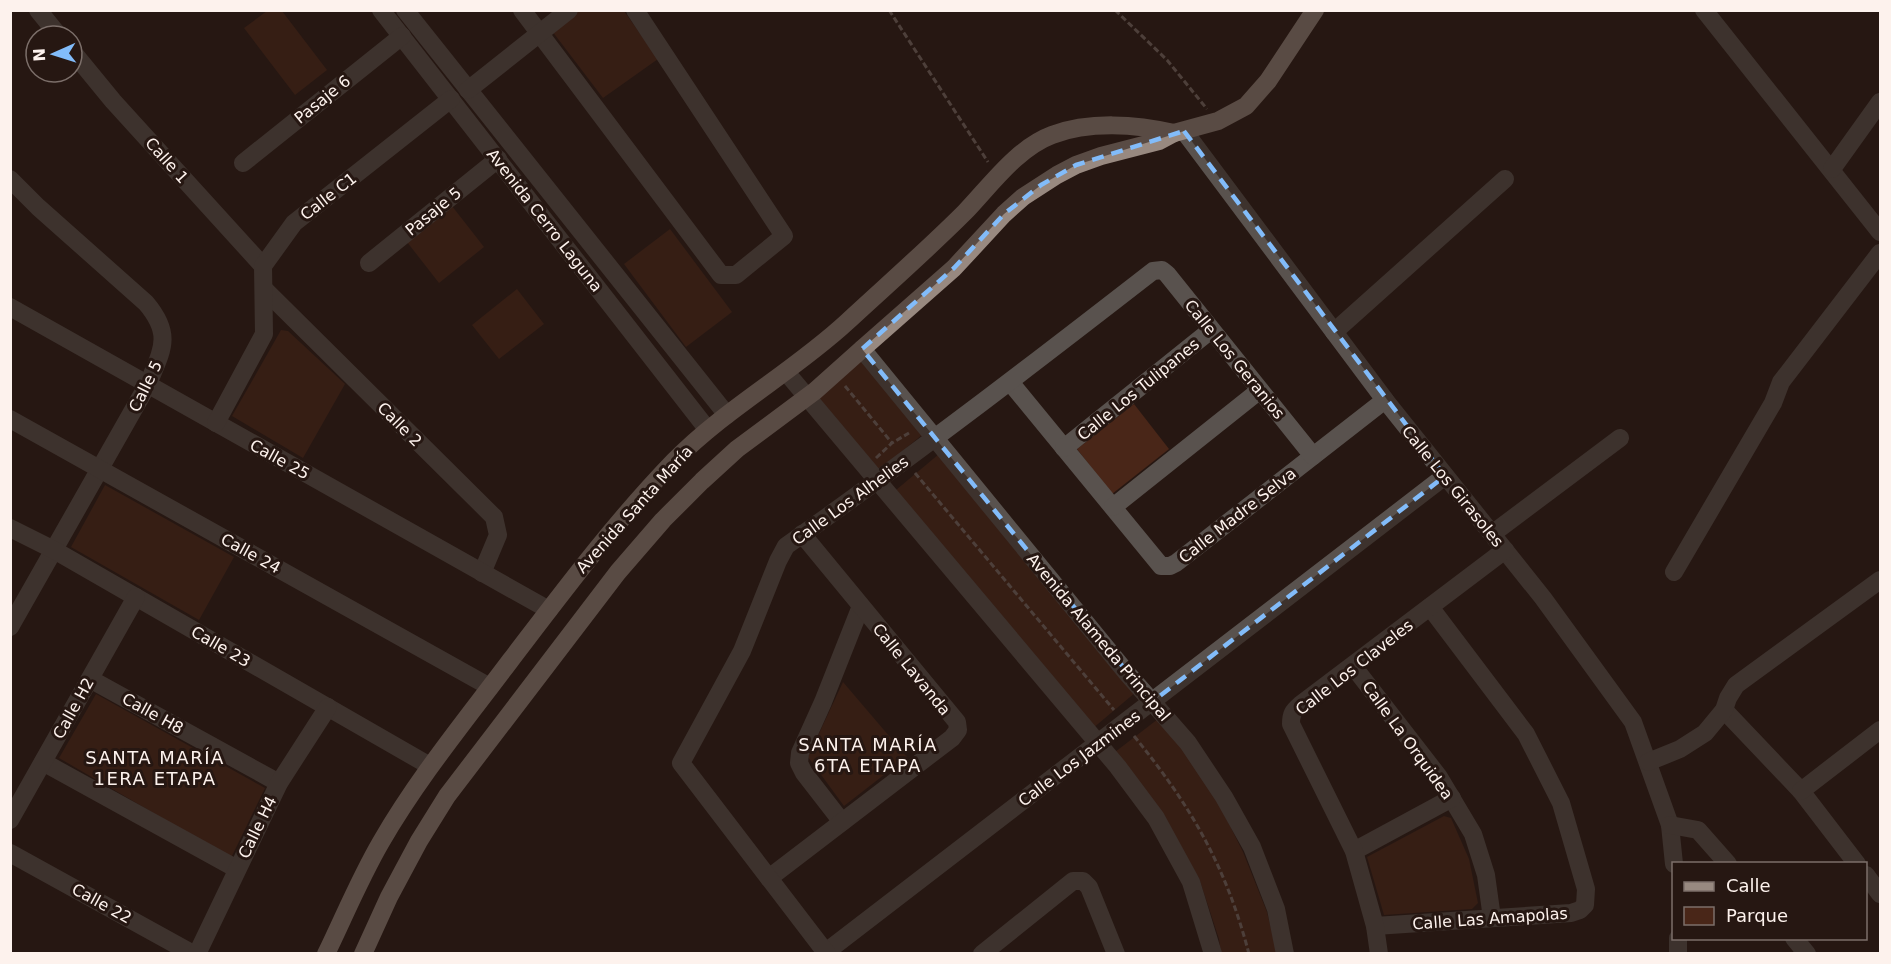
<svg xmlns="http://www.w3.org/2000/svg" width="1891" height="964" font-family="'DejaVu Sans',sans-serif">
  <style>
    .green { fill: #492618 }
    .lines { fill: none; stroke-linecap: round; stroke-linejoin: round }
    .path { stroke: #7d706b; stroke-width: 3; stroke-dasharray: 6 3; stroke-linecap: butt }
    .minor { stroke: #59524e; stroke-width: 18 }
    .major { stroke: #988980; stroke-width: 18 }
    .marked { fill: none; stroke: #82bcfa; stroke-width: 4.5; stroke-dasharray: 12 8; stroke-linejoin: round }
    .labels { text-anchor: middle; stroke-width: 6; stroke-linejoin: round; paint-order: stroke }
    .street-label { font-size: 16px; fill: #fdf2ed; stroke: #261712 }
    .neighbourhood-label { font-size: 18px; letter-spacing: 1.5px; fill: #fdf2ed; stroke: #261712 }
  </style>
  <rect width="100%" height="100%" fill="#261712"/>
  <g class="green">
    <polygon points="267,11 282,11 327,70 295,95 244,28"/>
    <polygon points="578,11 624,11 658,59 603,98 552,31"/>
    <polygon points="452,206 484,247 439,283 407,242"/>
    <polygon points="670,229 732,312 686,347 624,264"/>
    <polygon points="517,289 544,324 499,359 472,325"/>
    <polygon points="281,330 288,331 345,384 303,458 232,416"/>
    <polygon points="862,360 922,435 878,471 817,397"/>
    <polygon points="1134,404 1169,449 1112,494 1077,449"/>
    <polygon points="939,454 1136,692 1092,729 896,490"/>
    <polygon points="105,485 234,557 199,620 71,547"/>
    <polygon points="843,682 907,757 844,806 808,757"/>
    <polygon points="96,694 265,788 231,858 59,758"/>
    <polygon points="1158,719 1183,750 1218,802 1243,852 1267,912 1277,953 1221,953 1219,939 1199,878 1115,752"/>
    <polygon points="1444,816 1451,818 1469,859 1478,903 1472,909 1384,915 1367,857"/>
  </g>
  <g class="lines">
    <g class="path">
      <polyline points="889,10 988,162"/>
      <polyline points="1115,10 1167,60 1207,109"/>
      <polyline points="845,386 892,443"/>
      <polyline points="876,458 892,443 909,433"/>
      <polyline points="915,473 1114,710"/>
      <path d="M1134,736c57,70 92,130 115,218"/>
    </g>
    <g class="minor">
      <polyline points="38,10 59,36"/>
      <polyline points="381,10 708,430"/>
      <polyline points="405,10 727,415"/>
      <polyline points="522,10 721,275 736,275 784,236 635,10"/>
      <polyline points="1704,10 1880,232"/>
      <polyline points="72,51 113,101 263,266"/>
      <polyline points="468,90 569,10"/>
      <polyline points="1184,131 1385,400 1543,598 1633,722 1670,825 1674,864"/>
      <polyline points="243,163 402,36"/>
      <polyline points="1832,169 1880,102"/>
      <path d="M10,179l28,28 108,96c27,32 16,47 2,81l-138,243"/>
      <polyline points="369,263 498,159"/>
      <polyline points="264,289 494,517 498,535 482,573"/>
      <polyline points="10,307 549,610"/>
      <polyline points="1334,332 1505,179"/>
      <polyline points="862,349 1126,672 1188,743 1224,797 1252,847 1276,909 1285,954"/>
      <polyline points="786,372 1118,767 1156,818 1191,882 1213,954"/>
      <polyline points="1010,382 1161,566 1170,566 1176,563 1385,400"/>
      <polyline points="10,419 490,687"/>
      <polyline points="216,423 264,334 263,266 294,223 451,99"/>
      <polyline points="1064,448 1211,330"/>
      <polyline points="1113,507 1260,390"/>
      <polyline points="10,528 54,550 430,766"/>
      <polyline points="1492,534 1620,438"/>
      <polyline points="1674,572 1773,403 1781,382 1880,253"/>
      <polyline points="1353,666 1439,777 1473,834 1486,875 1492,918"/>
      <polyline points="90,679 279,783"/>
      <polyline points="1724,710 1801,791 1857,864"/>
      <polyline points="43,762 237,869"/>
      <polyline points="1648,762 1680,749 1705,733 1724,710 1728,698 1736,685 1880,580"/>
      <polyline points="1801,791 1880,730"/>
      <polyline points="10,820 136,597"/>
      <polyline points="842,822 804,773 799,763 800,753 823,702 861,606"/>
      <polyline points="1670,825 1698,830 1728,864"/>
      <polyline points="1354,851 1452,798"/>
      <polyline points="10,853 193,954"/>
      <polyline points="1866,875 1880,894"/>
      <polyline points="769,878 952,738 958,730 957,722 802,534"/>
      <polyline points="1375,926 1571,913 1580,910 1585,905 1586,889 1561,803 1526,734 1430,607"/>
      <polyline points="1794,938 1807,954"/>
      <polyline points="826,952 1445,476"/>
      <polyline points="197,954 279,783 328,707"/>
      <path d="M827,954l-146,-191 61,-112 36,-90 8,-15c125,-88 246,-181 367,-275l9,-1 5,4 146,182"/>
      <polyline points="982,954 1073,881 1083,881 1089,887 1116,954"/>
      <path d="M1379,954l-4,-28 -21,-75 -63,-127c0,-10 2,-13 9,-19l205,-155"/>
      <polyline points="1678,954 1678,938"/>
    </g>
    <g class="major">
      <path d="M326,954c18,-37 34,-76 55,-112 37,-64 84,-121 129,-181 52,-68 104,-138 164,-200 52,-53 119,-89 173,-139 40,-37 80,-72 118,-110 25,-26 52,-64 87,-77 37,-14 84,-11 122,-2"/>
      <polyline points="363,954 389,897 419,841 447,796 618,572 663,520 702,481 737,449 815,391 862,349 954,268 1004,214 1023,197 1057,175 1076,165 1101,156 1159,141 1174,133 1218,121 1246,106 1268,81 1315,10"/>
    </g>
  </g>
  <path d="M0 0H1891V964H0ZM1184,131l261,345 -293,226 -290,-353 92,-81 50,-54 37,-29 35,-20z" fill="#261712" fill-opacity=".55" fill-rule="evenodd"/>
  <path class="marked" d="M1184,131l261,345 -293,226 -290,-353 92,-81 50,-54 37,-29 35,-20z"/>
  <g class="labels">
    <g class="street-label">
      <text transform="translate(322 99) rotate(-39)" y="6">Pasaje 6</text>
      <text transform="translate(167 160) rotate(48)" y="6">Calle 1</text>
      <text transform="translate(328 196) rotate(-38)" y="6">Calle C1</text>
      <text transform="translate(433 211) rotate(-39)" y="6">Pasaje 5</text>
      <text transform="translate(545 220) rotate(52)" y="6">Avenida Cerro Laguna</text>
      <text transform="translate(1235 359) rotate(51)" y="6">Calle Los Geranios</text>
      <text transform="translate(145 386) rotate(-64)" y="6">Calle 5</text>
      <text transform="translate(1138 389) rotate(-39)" y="6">Calle Los Tulipanes</text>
      <text transform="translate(400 424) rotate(45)" y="6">Calle 2</text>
      <text transform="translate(280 459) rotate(29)" y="6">Calle 25</text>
      <text transform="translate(1453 486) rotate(51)" y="6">Calle Los Girasoles</text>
      <text transform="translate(850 500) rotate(-36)" y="6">Calle Los Alhelies</text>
      <text transform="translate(634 509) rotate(-48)" y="6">Avenida Santa María</text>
      <text transform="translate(1237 515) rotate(-38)" y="6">Calle Madre Selva</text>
      <text transform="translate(251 553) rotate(29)" y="6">Calle 24</text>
      <text transform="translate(1099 637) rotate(50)" y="6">Avenida Alameda Principal</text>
      <text transform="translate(221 646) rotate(30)" y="6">Calle 23</text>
      <text transform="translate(1354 667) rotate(-38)" y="6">Calle Los Claveles</text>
      <text transform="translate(912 669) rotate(51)" y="6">Calle Lavanda</text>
      <text transform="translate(73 708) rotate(-61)" y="6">Calle H2</text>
      <text transform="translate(153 713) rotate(29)" y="6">Calle H8</text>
      <text transform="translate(1408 740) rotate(54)" y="6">Calle La Orquidea</text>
      <text transform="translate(1079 758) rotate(-37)" y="6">Calle Los Jazmines</text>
      <text transform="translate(257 827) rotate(-64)" y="6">Calle H4</text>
      <text transform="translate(102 903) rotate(29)" y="6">Calle 22</text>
      <text transform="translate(1490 918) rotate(-4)" y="6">Calle Las Amapolas</text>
    </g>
    <g class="neighbourhood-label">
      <text x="868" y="751">SANTA MARÍA<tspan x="868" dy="21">6TA ETAPA</tspan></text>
      <text x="155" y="764">SANTA MARÍA<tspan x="155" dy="21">1ERA ETAPA</tspan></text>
    </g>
  </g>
  <rect width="1891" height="964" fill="none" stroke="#fdf2ed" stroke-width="24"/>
  <rect x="1672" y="862" width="195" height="78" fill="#261712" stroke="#7c6f6a" stroke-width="1.5"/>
  <rect x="1684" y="882" width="30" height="9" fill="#988980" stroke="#7c6f6a" stroke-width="1.5"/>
  <text x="1726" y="892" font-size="18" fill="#fdf2ed">Calle</text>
  <rect x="1684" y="907" width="30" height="18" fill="#492618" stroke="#7c6f6a" stroke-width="1.5"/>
  <text x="1726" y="922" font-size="18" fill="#fdf2ed">Parque</text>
  <g transform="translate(54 54) rotate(267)"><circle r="28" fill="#261712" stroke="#7c6f6a" stroke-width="1.5"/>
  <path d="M0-4.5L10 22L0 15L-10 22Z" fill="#82bcfa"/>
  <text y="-9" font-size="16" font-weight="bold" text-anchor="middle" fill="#fdf2ed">N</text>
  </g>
</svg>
